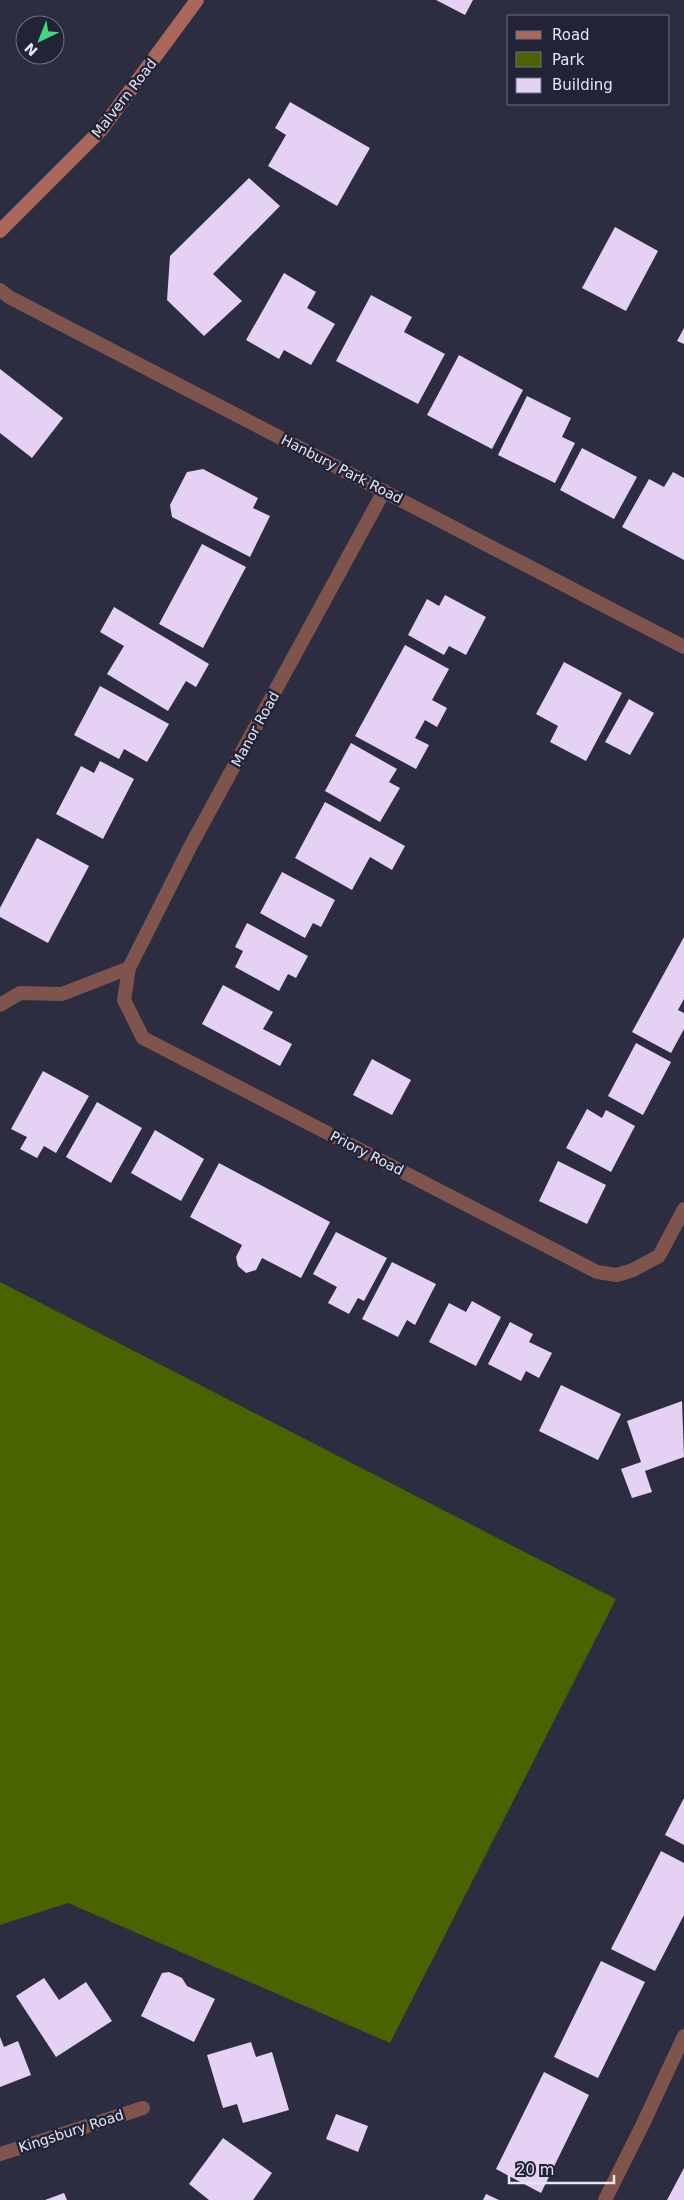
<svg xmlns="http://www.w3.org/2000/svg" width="684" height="2200" font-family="'DejaVu Sans',sans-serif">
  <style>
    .green { fill: #486300 }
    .building { fill: #e5d1f4 }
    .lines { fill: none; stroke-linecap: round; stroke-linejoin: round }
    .service { stroke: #7e544c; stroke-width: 14 }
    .minor { stroke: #7e544c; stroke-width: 14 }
    .secondary { stroke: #aa685b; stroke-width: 14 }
    .labels { text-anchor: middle; stroke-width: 5; stroke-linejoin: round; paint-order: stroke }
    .street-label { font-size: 14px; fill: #e4e6f3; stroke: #222337 }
  </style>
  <rect width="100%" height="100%" fill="#2c2d41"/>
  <polygon class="green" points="0,1282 616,1599 390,2043 68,1903 0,1925"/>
  <g class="building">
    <polygon points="436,0 473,0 465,15"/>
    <polygon points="290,102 370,148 337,206 268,166 286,135 275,128"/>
    <polygon points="249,178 280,206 213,274 242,301 204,336 167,300 170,256"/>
    <polygon points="615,227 658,251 626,311 582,288"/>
    <polygon points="284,273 316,292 307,308 335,324 311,365 284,350 279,359 246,340"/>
    <polygon points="371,295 412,317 404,332 445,354 418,404 336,361"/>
    <polygon points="684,328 684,344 677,341"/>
    <polygon points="459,355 523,390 492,449 427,415"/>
    <polygon points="0,369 63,418 32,458 0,433"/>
    <polygon points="527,396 571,418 562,437 575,443 555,483 498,455"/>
    <polygon points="582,448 637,477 614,519 560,490"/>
    <polygon points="203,469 258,498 253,508 270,516 250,557 172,517 170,505 187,472"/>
    <polygon points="673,472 684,478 684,560 622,527 649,479 664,487"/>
    <polygon points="202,544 246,567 203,648 159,624"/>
    <polygon points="445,595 486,617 466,655 449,646 444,655 408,635 427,599 439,606"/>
    <polygon points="114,607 209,664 196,687 186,681 168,711 107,674 124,646 100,632"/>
    <polygon points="405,645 449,669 432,700 447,708 437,727 425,720 415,738 429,745 416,769 355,736"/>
    <polygon points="564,662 622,693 586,761 550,742 558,726 536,714"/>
    <polygon points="100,686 169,724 147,762 124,749 119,759 74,735"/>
    <polygon points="629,699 654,713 630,755 605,742"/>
    <polygon points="351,743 397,769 389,782 400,788 380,822 325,791"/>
    <polygon points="100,761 134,779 103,839 56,814 81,766 94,773"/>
    <polygon points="325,802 405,846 392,870 370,857 352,890 295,858"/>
    <polygon points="37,838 89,866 48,943 0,917 0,908"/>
    <polygon points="282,872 335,900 321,927 313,923 305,938 260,913"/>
    <polygon points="247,923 308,956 296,978 288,974 279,991 235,967 243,951 235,947"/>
    <polygon points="684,937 684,999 678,1010 684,1013 684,1029 671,1053 632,1032"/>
    <polygon points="223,985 273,1012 263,1029 292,1044 280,1066 202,1024"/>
    <polygon points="636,1043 671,1062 643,1115 608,1096"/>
    <polygon points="372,1059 411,1080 392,1115 353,1095"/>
    <polygon points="43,1071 89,1096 56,1153 44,1146 37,1158 20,1149 27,1137 11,1129"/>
    <polygon points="97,1102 142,1128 111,1183 66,1157"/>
    <polygon points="587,1109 602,1118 606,1110 635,1126 611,1172 566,1148"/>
    <polygon points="155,1130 204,1159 181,1201 131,1173"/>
    <polygon points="558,1161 606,1185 587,1224 539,1201"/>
    <polygon points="219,1163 330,1222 301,1278 262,1258 256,1270 246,1273 238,1266 236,1257 242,1245 190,1217"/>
    <polygon points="336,1232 387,1258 364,1301 358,1298 349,1314 328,1303 337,1287 313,1274"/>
    <polygon points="392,1262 436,1284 415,1325 407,1320 398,1337 362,1319"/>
    <polygon points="472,1301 501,1317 476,1366 429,1342 449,1303 466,1312"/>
    <polygon points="510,1322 533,1334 529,1342 552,1353 539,1378 526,1371 521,1381 488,1364"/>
    <polygon points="561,1385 621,1414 598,1460 539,1431"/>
    <polygon points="682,1401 684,1457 645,1471 652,1492 632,1498 621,1469 641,1462 627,1421"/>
    <polygon points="684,1798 684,1845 665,1835"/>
    <polygon points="661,1851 684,1863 684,1915 655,1971 611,1949"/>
    <polygon points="601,1961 645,1982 598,2078 554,2057"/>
    <polygon points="169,1972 182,1978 187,1986 215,1999 194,2042 141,2016 162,1973"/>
    <polygon points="44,1978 59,2000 86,1982 112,2021 56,2057 16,1996"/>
    <polygon points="0,2037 4,2047 18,2041 31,2075 0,2087"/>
    <polygon points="251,2042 256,2057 272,2052 289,2110 243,2123 237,2104 223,2108 207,2055"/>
    <polygon points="544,2072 589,2095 541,2193 496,2169"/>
    <polygon points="336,2114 368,2126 358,2152 326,2139"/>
    <polygon points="223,2138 272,2173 253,2200 209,2200 189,2184"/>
    <polygon points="684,2168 684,2200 667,2200"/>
    <polygon points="64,2193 67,2200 45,2200"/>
    <polygon points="486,2194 499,2200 483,2200"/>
  </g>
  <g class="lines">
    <polyline class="service" points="0,1005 20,993 62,994 129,968"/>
    <g class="minor">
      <polyline points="0,290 9,297 684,647"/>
      <polyline points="384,491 190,847 129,968 124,1000 143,1038 597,1272 617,1275 633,1270 659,1256 684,1209"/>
      <polyline points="0,2154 143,2108"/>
      <polyline points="605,2200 642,2126 684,2036"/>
    </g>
    <polyline class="secondary" points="0,231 101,130 197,0"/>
  </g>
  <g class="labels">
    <g class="street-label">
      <text transform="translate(124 98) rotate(-52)" y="5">Malvern Road</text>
      <text transform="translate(342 469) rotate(27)" y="5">Hanbury Park Road</text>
      <text transform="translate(255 729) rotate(-61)" y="5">Manor Road</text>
      <text transform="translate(367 1153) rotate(27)" y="5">Priory Road</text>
      <text transform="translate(71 2131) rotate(-18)" y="5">Kingsbury Road</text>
    </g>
  </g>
  <rect x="507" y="15" width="162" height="90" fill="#222337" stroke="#707182"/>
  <rect x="516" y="31" width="25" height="8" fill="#aa685b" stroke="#707182"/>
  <text x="552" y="40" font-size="15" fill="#e4e6f3">Road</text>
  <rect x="516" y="52" width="25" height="15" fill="#486300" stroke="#707182"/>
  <text x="552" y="65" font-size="15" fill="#e4e6f3">Park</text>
  <rect x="516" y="78" width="25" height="15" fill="#e5d1f4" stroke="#707182"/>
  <text x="552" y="90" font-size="15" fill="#e4e6f3">Building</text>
  <g transform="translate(40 40) rotate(223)"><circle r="24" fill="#222337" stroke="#707182"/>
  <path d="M0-4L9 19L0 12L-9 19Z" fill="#41d77c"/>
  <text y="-8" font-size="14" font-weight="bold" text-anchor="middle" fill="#e4e6f3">N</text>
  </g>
  <path d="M509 2175v8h105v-8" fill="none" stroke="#e4e6f3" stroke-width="2.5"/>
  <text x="516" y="2175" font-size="15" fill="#e4e6f3" stroke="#222337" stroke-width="4" paint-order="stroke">20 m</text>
</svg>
